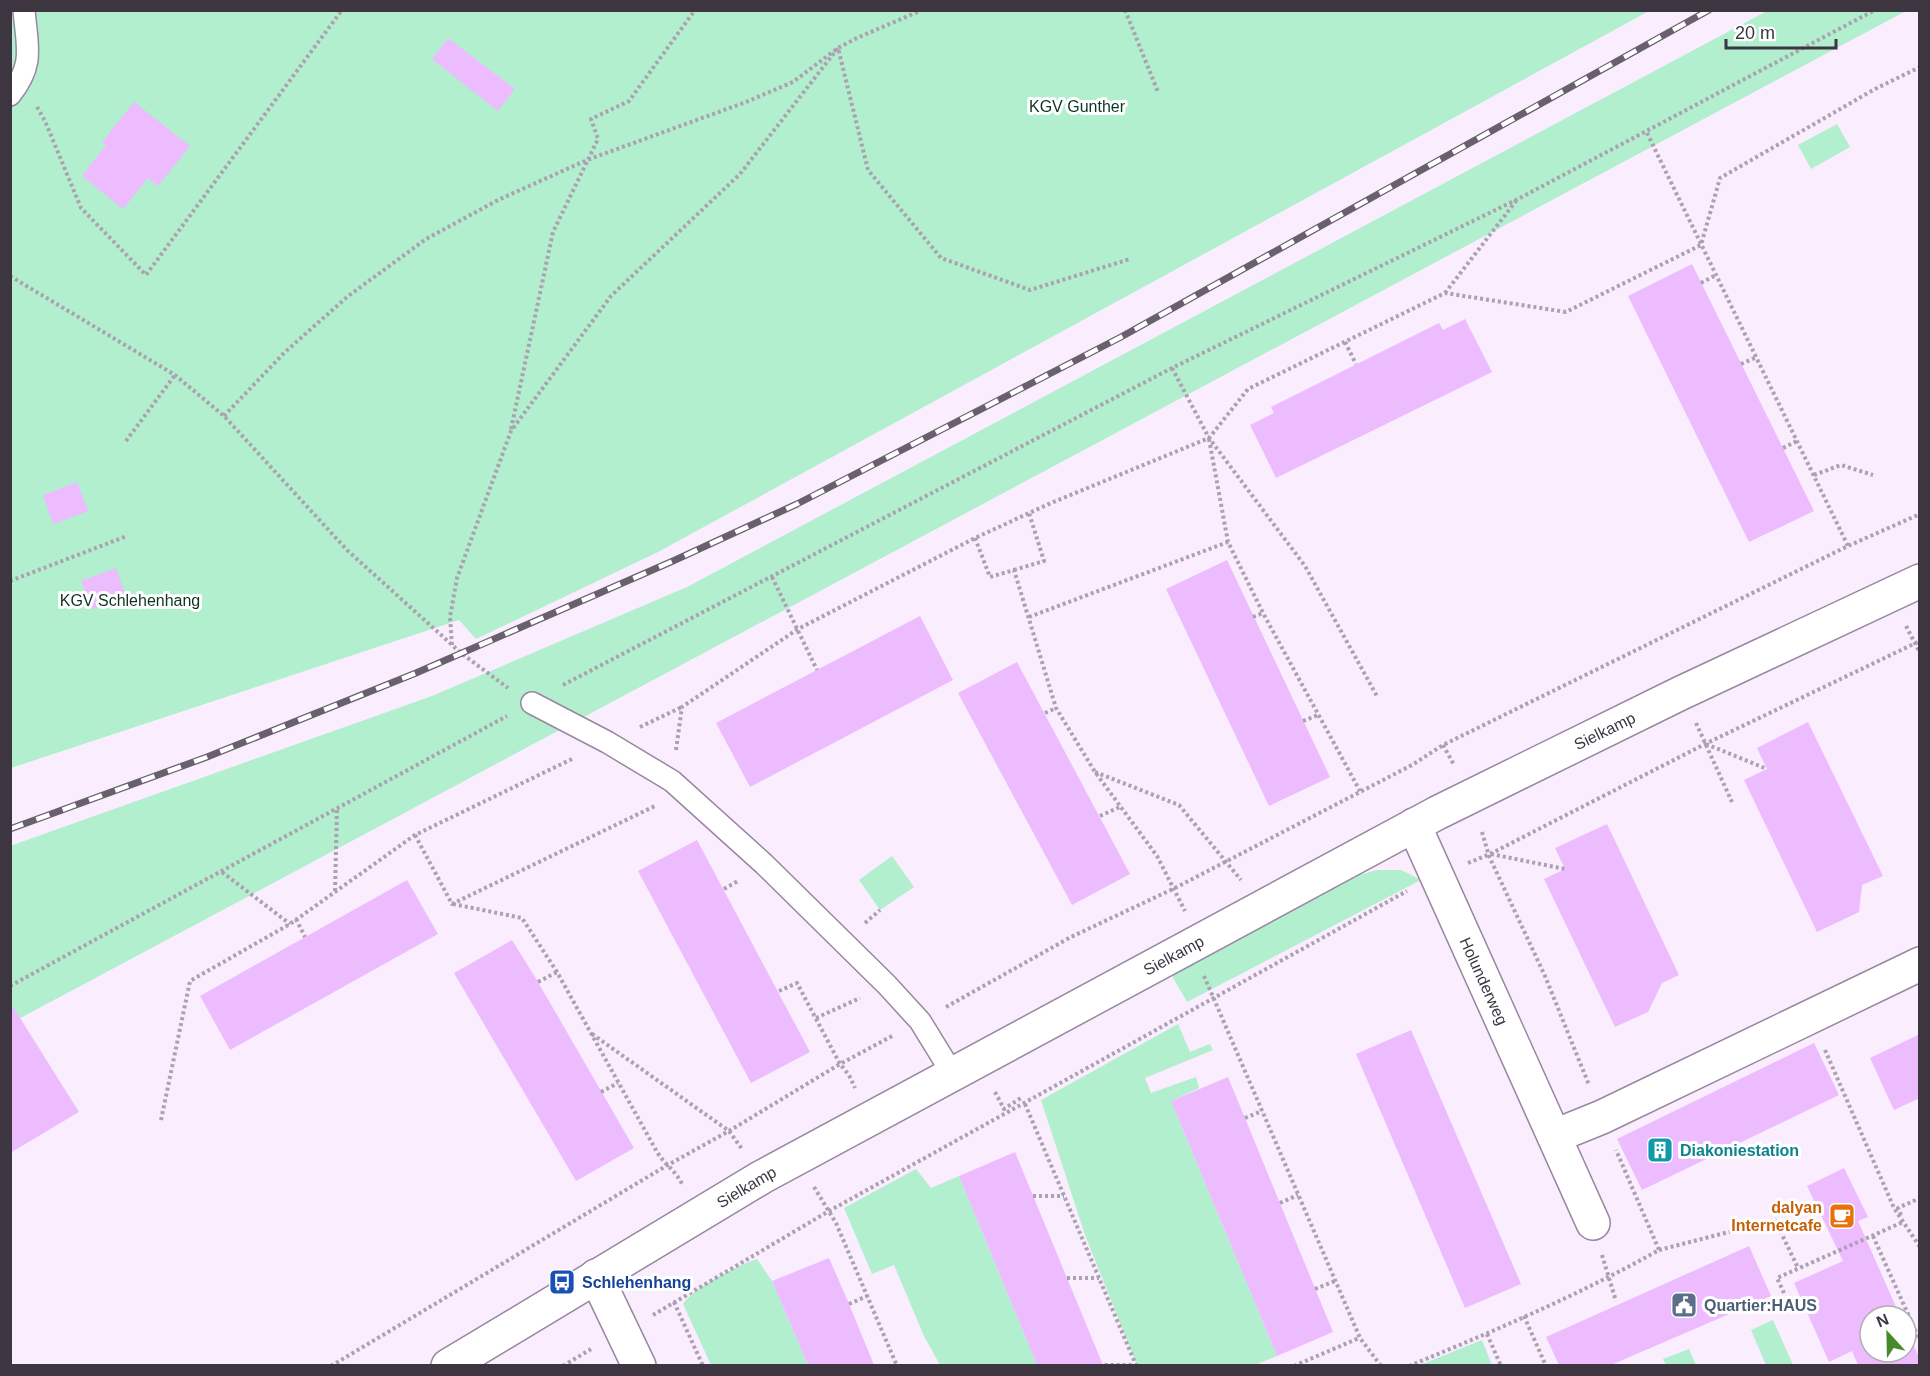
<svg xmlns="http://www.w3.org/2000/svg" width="1930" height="1376" font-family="Helvetica,sans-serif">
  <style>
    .green { fill: #b1efce }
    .building { fill: #edbcff }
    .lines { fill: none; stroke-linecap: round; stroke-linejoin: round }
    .lane-casing { stroke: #9986a0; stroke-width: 24 }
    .street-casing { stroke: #9986a0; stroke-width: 36 }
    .path { stroke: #aca1b0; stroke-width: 4; stroke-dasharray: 3 3; stroke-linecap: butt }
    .lane { stroke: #fff; stroke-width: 21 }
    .street { stroke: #fff; stroke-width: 33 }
    .rail-casing { stroke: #69606d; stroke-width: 7 }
    .rail { stroke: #fff; stroke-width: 4.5; stroke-dasharray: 14; stroke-linecap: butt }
    .labels { text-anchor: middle; stroke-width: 6; stroke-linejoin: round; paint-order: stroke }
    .park-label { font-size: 16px; fill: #0c3423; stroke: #fff }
    .street-label { font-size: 16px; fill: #3d3540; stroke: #fff }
    .culture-label { font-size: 16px; font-weight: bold; fill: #0d838f; stroke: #fff; text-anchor: start }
    .food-label { font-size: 16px; font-weight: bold; fill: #c56008; stroke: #fff; text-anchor: end }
    .transit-label { font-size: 16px; font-weight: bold; fill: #164399; stroke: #fff; text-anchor: start }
    .service-label { font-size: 16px; font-weight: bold; fill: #4e5e75; stroke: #fff; text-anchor: start }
  </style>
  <rect width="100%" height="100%" fill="#faedfe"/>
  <g class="green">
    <polygon points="10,11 1649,11 658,552 476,639 459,620 11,768"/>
    <polygon points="1767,11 1906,11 11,1023 10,846 432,696 687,587"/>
    <polygon points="1837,124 1850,147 1811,169 1798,145"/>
    <polygon points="892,856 914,887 880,910 859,880"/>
    <polygon points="1377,870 1401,870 1421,880 1187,1002 1171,974 1360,875"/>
    <polygon points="1178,1024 1190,1052 1210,1044 1213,1050 1145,1078 1151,1093 1196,1077 1199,1088 1171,1101 1277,1356 1255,1365 1137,1365 1085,1235 1041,1100"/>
    <polygon points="916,1169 931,1188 959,1176 1037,1365 940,1365 924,1336 894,1265 872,1274 844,1208"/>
    <path d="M757,1259l15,22 36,84h-97l-28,-61c11,-17 54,-38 74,-45z"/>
    <polygon points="1773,1320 1793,1365 1766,1365 1751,1330"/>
    <polygon points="1482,1340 1492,1365 1420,1365"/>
    <polygon points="1689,1349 1696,1365 1666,1365 1663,1359"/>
  </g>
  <g class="building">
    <polygon points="448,38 515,89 498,111 432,59"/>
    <polygon points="134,102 190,146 158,186 148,178 123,209 82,176 106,145 102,142"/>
    <polygon points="1692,264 1814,511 1749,542 1628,296"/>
    <polygon points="1465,319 1492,372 1276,478 1250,425 1274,413 1271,407 1439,323 1443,330"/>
    <polygon points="77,482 88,511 53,524 43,495"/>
    <polygon points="1227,560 1330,777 1269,806 1166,589"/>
    <polygon points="116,568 126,597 92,609 81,581"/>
    <polygon points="920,616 953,680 750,787 716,723"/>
    <polygon points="1017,662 1130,874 1072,905 958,693"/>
    <polygon points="1808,722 1883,876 1862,885 1859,912 1817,932 1744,780 1767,769 1757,748"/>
    <polygon points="1607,824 1679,975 1662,983 1648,1012 1615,1027 1544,879 1565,869 1555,848"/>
    <polygon points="697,840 810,1052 751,1083 638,871"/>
    <polygon points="407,880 438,934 230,1050 200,996"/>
    <polygon points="512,940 538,982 634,1148 576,1181 454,973"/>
    <polygon points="10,1002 79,1112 10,1153"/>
    <polygon points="1411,1030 1521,1284 1465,1308 1356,1054"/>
    <polygon points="1920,1034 1920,1098 1894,1110 1870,1058"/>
    <polygon points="1814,1043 1839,1095 1642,1190 1617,1139"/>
    <polygon points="1228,1077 1333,1332 1277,1356 1171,1101"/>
    <polygon points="1015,1152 1067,1278 1103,1365 1037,1365 959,1176"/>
    <polygon points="1844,1168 1868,1217 1858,1221 1900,1316 1870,1316 1870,1352 1906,1352 1906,1329 1920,1359 1920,1365 1858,1365 1852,1351 1829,1362 1794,1283 1843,1261 1807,1186"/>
    <polygon points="1749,1246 1771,1296 1611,1365 1559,1365 1546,1337"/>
    <polygon points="829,1258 849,1304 874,1365 808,1365 772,1281"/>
  </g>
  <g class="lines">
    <defs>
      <g id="lane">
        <path d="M10,95c25,-31 17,-48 14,-85"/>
        <polyline points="532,703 607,742 672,781 764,864 887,985 920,1021 952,1073"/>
      </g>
      <g id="street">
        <path id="s1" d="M1414,825l179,398"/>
        <polyline points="1555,1136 1602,1117 1920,964"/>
        <polyline points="596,1276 639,1366"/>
        <path id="s2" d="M448,1366l314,-189 675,-364 244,-120 239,-112"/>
      </g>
    </defs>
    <use href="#lane" class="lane-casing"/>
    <use href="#street" class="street-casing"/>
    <g class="path">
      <polyline points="1125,10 1158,92"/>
      <polyline points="37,107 45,121 81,208 146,275 342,10"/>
      <polyline points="1647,133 1848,546"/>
      <polyline points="10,276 175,375 224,416 347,550 461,653 508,688"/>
      <polyline points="1701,283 1716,275"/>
      <polyline points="1445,293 1516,201"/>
      <polyline points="1345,342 1356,364"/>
      <polyline points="1741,364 1757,357"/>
      <polyline points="1172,368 1209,438 1305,566 1378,698"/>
      <polyline points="224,416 284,353 347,297 426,239 498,200 587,160 746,102 793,82 838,48 857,38 922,10"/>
      <polyline points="511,429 553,232 598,139 591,119 629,101 695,10"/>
      <polyline points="1209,439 1228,542 1263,613 1360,791"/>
      <polyline points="126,441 175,375"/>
      <polyline points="1783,448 1797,441"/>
      <polyline points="1814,475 1841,465 1873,475"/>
      <polyline points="975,538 990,577 1014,570 1056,708 1095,772 1157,856 1185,911"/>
      <polyline points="1014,570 1044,561 1029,513"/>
      <polyline points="772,577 817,670"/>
      <polyline points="10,581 127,536"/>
      <polyline points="1029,617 1228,542"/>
      <polyline points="1253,617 1263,613"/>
      <polyline points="1906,626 1920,653"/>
      <polyline points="452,645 450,617 457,578 511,431 611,296 740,174 838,48 868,170 941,258 1030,290 1130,259"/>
      <polyline points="563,685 1172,368 1518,199 1875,10"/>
      <polyline points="1045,713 1056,708"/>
      <polyline points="1303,721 1318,715"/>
      <polyline points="1696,723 1732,802"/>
      <polyline points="640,727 682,707"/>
      <polyline points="1706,744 1767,769"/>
      <polyline points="1443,745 1454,765"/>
      <polyline points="676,750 682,707 798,629 975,538 1051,503 1209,438 1248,389 1445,293 1566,312 1701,245 1720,178 1875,89 1920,67"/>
      <polyline points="1095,772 1179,805 1241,880"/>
      <polyline points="1100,816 1122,806"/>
      <polyline points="1482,832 1489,856 1545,976 1589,1085"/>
      <polyline points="415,835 452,904 657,805"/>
      <polyline points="1491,854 1565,869"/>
      <polyline points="1468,863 1490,854 1705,744 1920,641"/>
      <polyline points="222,872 290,924"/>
      <polyline points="724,889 738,881"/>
      <polyline points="335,891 337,809"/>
      <path d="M453,904l69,14 35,54 100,180c8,13 19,19 25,32"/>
      <polyline points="296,919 305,937"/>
      <polyline points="865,923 880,910"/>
      <polyline points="1204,976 1360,1338 1381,1366"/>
      <polyline points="538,982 557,972"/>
      <polyline points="10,986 507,716"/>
      <polyline points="779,991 797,983 840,1064 849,1075 855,1088"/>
      <polyline points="946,1007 1071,937 1173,889 1412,765 1443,745 1848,546 1920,514"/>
      <polyline points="816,1018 860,998"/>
      <polyline points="592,1034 729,1131 742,1149"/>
      <polyline points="1825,1050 1894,1208 1920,1247"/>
      <polyline points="601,1092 618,1083"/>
      <polyline points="995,1092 1004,1109 1021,1098"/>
      <polyline points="1025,1104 1136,1365 1103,1365"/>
      <polyline points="1245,1118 1262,1111"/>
      <polyline points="161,1120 190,981 290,924 415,835 574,758"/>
      <polyline points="814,1187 836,1223 897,1366"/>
      <polyline points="1033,1196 1064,1196"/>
      <polyline points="1280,1203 1298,1195"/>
      <polyline points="1901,1215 1898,1208 1920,1198"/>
      <polyline points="1873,1236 1920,1341"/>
      <polyline points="1659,1250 1775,1220 1798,1268"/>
      <polyline points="1602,1255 1616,1301"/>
      <polyline points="1067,1278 1099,1278"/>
      <polyline points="1315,1289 1335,1281"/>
      <polyline points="1784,1293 1777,1278 1903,1222"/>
      <polyline points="674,1302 703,1366"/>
      <polyline points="849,1304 867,1296"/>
      <polyline points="653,1315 829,1211 1407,891"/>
      <polyline points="1524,1316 1546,1366"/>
      <polyline points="1487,1334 1501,1366"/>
      <polyline points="331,1366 666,1166 729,1131 840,1064 894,1035"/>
      <polyline points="563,1366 591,1349"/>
      <polyline points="1294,1366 1359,1338"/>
      <path d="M1409,1366c85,-35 170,-71 250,-116l-43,-100"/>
    </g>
    <use href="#lane" class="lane"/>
    <use href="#street" class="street"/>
    <defs>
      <polyline id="rail" points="10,829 207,757 416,673 673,561 797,504 1121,337 1709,10"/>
    </defs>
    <use href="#rail" class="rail-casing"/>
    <use href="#rail" class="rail"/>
  </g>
  <defs>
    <symbol id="building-square" viewBox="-11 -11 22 22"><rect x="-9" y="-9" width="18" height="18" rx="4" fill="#0f9aa8" stroke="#fff"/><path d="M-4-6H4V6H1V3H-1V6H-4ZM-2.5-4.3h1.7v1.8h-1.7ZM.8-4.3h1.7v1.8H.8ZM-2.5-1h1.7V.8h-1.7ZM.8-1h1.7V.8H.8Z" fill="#fff"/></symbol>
    <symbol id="cafe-square" viewBox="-11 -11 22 22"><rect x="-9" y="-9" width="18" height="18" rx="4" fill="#e8710a" stroke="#fff"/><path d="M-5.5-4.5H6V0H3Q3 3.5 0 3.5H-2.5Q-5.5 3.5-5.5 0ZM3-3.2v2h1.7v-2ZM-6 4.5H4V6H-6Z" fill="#fff"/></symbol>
    <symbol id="bus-square" viewBox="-11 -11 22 22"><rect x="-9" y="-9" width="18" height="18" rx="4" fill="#1a4fb4" stroke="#fff"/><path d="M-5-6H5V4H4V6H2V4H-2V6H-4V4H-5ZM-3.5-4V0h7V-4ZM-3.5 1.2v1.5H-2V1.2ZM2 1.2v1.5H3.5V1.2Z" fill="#fff"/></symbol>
    <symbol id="civic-square" viewBox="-11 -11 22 22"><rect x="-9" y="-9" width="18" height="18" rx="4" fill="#5c6f8a" stroke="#fff"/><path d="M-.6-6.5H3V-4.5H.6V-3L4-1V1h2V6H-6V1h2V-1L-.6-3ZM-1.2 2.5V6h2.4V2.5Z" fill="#fff"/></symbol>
  </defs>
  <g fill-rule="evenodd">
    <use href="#building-square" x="1645" y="1135" width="30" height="30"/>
    <use href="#cafe-square" x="1827" y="1201" width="30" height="30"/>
    <use href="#bus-square" x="547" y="1267" width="30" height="30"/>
    <use href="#civic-square" x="1669" y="1290" width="30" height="30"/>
  </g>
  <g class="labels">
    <g class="park-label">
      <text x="1077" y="112">KGV Gunther</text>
      <text x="130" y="606">KGV Schlehenhang</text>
    </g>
    <g class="street-label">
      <text dy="6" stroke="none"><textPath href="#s2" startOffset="1320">Sielkamp</textPath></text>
      <text dy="6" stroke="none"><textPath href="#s2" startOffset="834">Sielkamp</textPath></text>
      <text dy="6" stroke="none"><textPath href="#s1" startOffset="171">Holunderweg</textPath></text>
      <text dy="6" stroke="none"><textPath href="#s2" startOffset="348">Sielkamp</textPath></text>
    </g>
    <g class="culture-label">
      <text x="1680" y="1156">Diakoniestation</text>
    </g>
    <g class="food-label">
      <text x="1822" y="1213">dalyan<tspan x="1822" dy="18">Internetcafe</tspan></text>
    </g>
    <g class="transit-label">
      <text x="582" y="1288">Schlehenhang</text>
    </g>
    <g class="service-label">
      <text x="1704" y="1311">Quartier:HAUS</text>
    </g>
  </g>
  <rect width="1930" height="1376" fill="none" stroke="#3d3540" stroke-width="24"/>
  <g transform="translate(1888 1334) rotate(338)"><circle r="28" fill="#ffffff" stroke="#b1aeb3" stroke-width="1.5"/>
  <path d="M0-4.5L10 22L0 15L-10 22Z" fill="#47892b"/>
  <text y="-9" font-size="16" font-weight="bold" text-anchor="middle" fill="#3d3540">N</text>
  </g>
  <path d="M1726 39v9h110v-9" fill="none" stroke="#3d3540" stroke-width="3"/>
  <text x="1735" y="39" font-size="18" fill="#3d3540" stroke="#ffffff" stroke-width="4.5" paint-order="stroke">20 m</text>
</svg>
